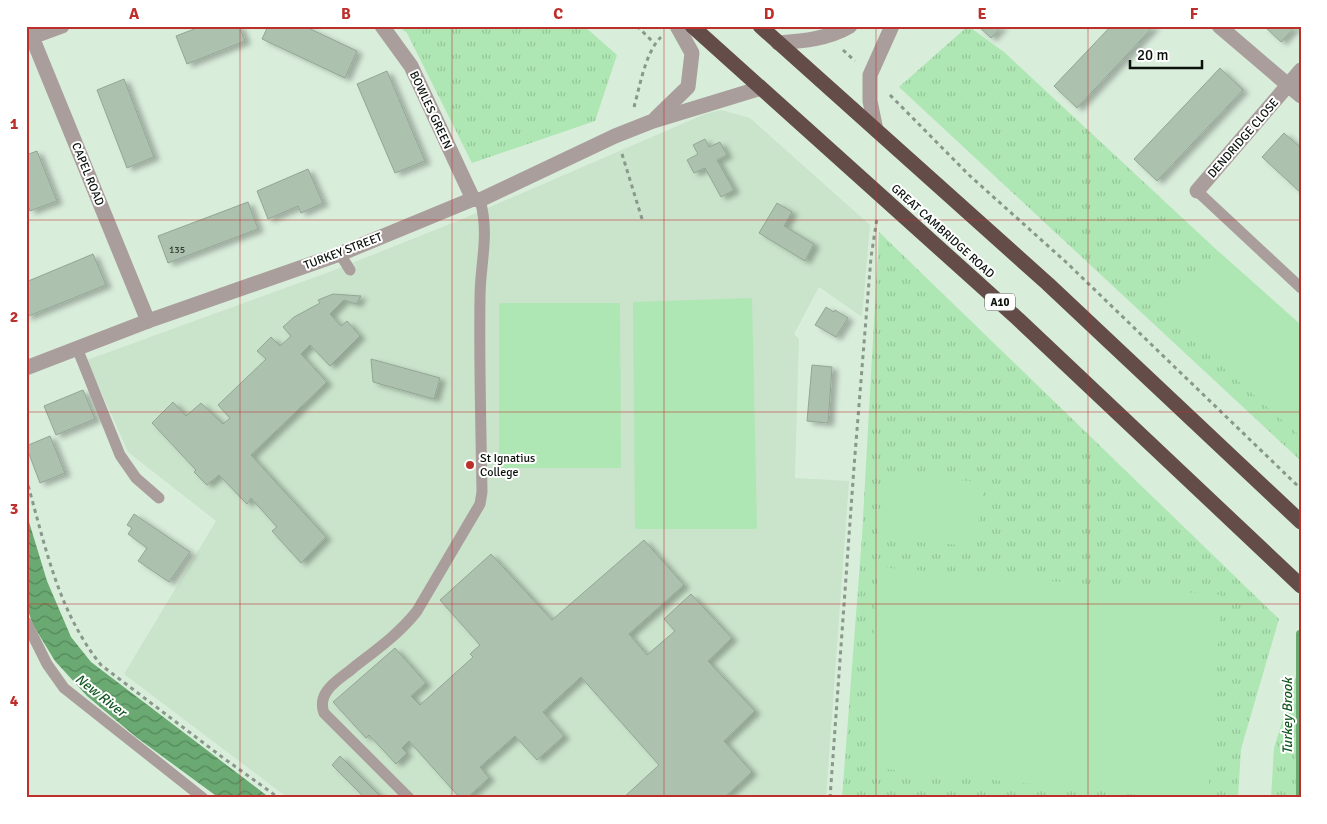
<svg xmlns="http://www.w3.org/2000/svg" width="1327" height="824" font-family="Signika,sans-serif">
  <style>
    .built { fill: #cae3cb }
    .grass { fill: url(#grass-tufts) }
    .pitch { fill: #aee7b3 }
    .water { fill: url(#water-waves) }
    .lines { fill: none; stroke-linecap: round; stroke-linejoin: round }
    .stream { stroke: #6aa971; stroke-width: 8 }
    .building { fill: #adc1af; stroke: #93a695; filter: url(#shadow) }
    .path { stroke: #89988b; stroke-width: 3; stroke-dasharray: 4 4; stroke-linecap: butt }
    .lane { stroke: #aa9e9c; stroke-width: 11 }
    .street { stroke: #aa9e9c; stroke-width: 15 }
    .highway { stroke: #644c49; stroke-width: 15 }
    .grid { fill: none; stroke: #bd2f2b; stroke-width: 1; stroke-opacity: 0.55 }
    .poi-dot { fill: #bd2f2b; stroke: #fff; stroke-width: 2 }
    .labels { text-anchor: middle; stroke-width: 4; stroke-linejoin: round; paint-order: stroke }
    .number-label { font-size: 10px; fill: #333d34 }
    .shield { fill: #fff; stroke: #545854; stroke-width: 1 }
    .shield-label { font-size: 11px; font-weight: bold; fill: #0a110b }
    .street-label { font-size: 12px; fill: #0a110b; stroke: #fff }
    .poi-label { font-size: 12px; fill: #0a110b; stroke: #fff; text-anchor: start }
    .water-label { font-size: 14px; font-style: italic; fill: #145823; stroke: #fff }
    .neatline { fill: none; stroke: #bd2f2b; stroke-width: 2 }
    .grid-label { font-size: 16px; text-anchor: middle; font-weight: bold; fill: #bd2f2b }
  </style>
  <defs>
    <pattern id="grass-tufts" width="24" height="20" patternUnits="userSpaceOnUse" patternTransform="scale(1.25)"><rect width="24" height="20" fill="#aee7b3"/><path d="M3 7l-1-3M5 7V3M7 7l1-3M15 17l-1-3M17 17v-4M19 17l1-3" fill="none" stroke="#94c599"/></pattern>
    <pattern id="water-waves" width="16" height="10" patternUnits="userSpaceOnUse" patternTransform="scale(1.25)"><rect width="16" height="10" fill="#6aa971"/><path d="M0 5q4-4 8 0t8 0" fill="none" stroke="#55885b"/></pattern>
    <filter id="shadow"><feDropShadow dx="5.5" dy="3" stdDeviation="2.5" flood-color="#0004"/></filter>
  </defs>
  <rect width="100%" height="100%" fill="#d9eddb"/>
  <polygon class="built" points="721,110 750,118 870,225 862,317 819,287 794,334 799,339 795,478 849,481 826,798 288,798 124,674 216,521 128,452 87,360 332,271 460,220 705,114"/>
  <g class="grass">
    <polygon points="398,26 584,26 617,55 595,121 472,163 407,33"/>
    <polygon points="968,26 1004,52 1219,252 1301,325 1301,461 899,87"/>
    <polygon points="879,232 1279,619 1241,749 1238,798 842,798 862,536"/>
    <polygon points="1301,660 1301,798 1271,798 1274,748"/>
  </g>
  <g class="pitch">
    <polygon points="1219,252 1301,325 1301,437 1163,314"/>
    <polygon points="752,298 757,529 635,529 633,302"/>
    <polygon points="499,303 620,303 621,468 499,468"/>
    <polygon points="883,475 984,482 975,546 878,539"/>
    <polygon points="878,567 1221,595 1208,798 1169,798 865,767"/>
  </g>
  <polygon class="water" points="26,512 47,581 71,637 91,662 270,798 219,798 136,737 87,696 55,661 33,625 26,605"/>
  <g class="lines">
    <polyline class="stream" points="1300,634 1300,798"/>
  </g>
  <g class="building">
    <polygon points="202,26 239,26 245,41 187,64 176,36"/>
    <polygon points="268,26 304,26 357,51 345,78 262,39"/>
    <polygon points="978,26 1002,26 991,38"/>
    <polygon points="1111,26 1154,26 1077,108 1054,86"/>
    <polygon points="1264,26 1296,26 1281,42"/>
    <polygon points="1220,68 1243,90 1157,181 1134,159"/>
    <polygon points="387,71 425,161 395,173 357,84"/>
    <polygon points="124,79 154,157 127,168 97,90"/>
    <polygon points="1284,133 1301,148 1301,193 1262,157"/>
    <polygon points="705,139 709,147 720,142 727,155 717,160 734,190 721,197 705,168 694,173 687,160 698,154 693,145"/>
    <polygon points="37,151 57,201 30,211 26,200 26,155"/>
    <polygon points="308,169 323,203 301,213 298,206 268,219 257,191"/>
    <polygon points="248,202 258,229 168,263 158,236"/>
    <polygon points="777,203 792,212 784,226 814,244 805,261 759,233"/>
    <polygon points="93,254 106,285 26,317 26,282"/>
    <polygon points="333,294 361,296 356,304 344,300 330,314 341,326 347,321 360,336 330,366 310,345 301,354 327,382 251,455 326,537 301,563 272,531 277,527 251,498 247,504 219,475 207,485 194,472 196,470 152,423 173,402 186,416 201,403 223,424 230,418 218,405 266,359 257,351 271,337 280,346 291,336 283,327 294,317 320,303 318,300"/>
    <polygon points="826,307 834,312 835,310 848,318 836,337 815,325"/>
    <polygon points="371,359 440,378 434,399 373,382"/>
    <polygon points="812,365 832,367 828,423 807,421"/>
    <polygon points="83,390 95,419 56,435 44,406"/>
    <polygon points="50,436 65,473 40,483 26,446"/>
    <polygon points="134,514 190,552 169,582 138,561 147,548 128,534 132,528 127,525"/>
    <polygon points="644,540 684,585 629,634 647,655 675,631 664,619 691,594 732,638 708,661 755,711 724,741 752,772 724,798 623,798 659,765 581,677 543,712 564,736 537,760 515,736 480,767 489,778 467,798 460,798 409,741 402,748 407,753 396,764 369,735 366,738 333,702 395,648 426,683 411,696 420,705 473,657 470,654 480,645 440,600 491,554 552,620"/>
    <polygon points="340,756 382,798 365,798 332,765"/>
  </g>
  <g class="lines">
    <g class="path">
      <polyline points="637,26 654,43"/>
      <polyline points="843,50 855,61"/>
      <polyline points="890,95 969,175 1067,263 1301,489"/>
      <path d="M634,107c6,-21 11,-54 27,-70"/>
      <polyline points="622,154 643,222"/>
      <path d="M26,478c19,66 31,132 75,187l121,92 57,41"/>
      <polyline points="830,798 854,467 871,257 877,218"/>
    </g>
    <g class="lane">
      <polyline points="1197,191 1301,288"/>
      <polyline points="340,254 350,270"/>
      <polyline points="77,348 120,455 136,478 159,498"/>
      <polyline points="26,622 47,664 64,688 203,798"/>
      <path d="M409,798l-85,-85c-3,-8 -2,-15 3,-22 6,-9 18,-16 26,-23 23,-18 46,-34 64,-57l63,-107 2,-12c-1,-64 -3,-129 -2,-194 0,-36 10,-62 0,-98"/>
    </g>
    <g class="street">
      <polyline points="382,26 411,66 473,199"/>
      <polyline points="1219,26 1301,96"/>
      <polyline points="26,29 32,37 148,321"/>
      <polyline points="32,37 62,26"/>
      <path d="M778,43c25,-2 50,-4 72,-17"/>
      <polyline points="656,118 688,87 692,53 677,26"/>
      <polyline points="876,130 870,101 870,75 892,26"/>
      <polyline points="1197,191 1301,70"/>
      <polyline points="26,368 148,321 340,254 473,199 480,200 615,136 653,121 761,88"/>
    </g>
    <g class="highway">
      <polyline points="692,26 1018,319 1301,586"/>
      <polyline points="760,26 1048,284 1301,522"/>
    </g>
  </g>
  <path class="grid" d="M240,26v772M452,26v772M664,26v772M876,26v772M1088,26v772M26,220h1275M26,412h1275M26,604h1275"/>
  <circle class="poi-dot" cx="470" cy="465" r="5"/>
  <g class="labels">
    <g class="number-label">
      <text x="177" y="253">135</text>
    </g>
    <rect class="shield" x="985" y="293.5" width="30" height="17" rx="4"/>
    <g class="shield-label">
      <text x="1000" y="306">A10</text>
    </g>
    <g class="street-label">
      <text transform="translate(431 110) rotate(65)" y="4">BOWLES GREEN</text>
      <text transform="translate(1243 138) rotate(-49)" y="4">DENDRIDGE CLOSE</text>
      <text transform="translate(88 174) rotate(68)" y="4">CAPEL ROAD</text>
      <text transform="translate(943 231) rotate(42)" y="4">GREAT CAMBRIDGE ROAD</text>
      <text transform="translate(343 251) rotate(-21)" y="4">TURKEY STREET</text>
    </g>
    <g class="poi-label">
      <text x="480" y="462">St Ignatius<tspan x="480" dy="14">College</tspan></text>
    </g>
    <g class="water-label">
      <text transform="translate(101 695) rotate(38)" y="5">New River</text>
      <text transform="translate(1287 716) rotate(-90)" y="5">Turkey Brook</text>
    </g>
  </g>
  <rect width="1327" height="824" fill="none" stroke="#ffffff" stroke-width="55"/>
  <path d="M1130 60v8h72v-8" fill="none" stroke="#0a110b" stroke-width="2.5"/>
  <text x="1137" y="60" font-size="15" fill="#0a110b" stroke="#ffffff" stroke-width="4" paint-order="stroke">20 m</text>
  <rect x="28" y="28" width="1272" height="768" class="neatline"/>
  <g class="grid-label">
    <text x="134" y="19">A</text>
    <text x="346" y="19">B</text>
    <text x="558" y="19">C</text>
    <text x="769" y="19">D</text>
    <text x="982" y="19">E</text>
    <text x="1194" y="19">F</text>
    <text x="14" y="129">1</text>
    <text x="14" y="322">2</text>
    <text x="14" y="514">3</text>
    <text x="14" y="706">4</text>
  </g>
</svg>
